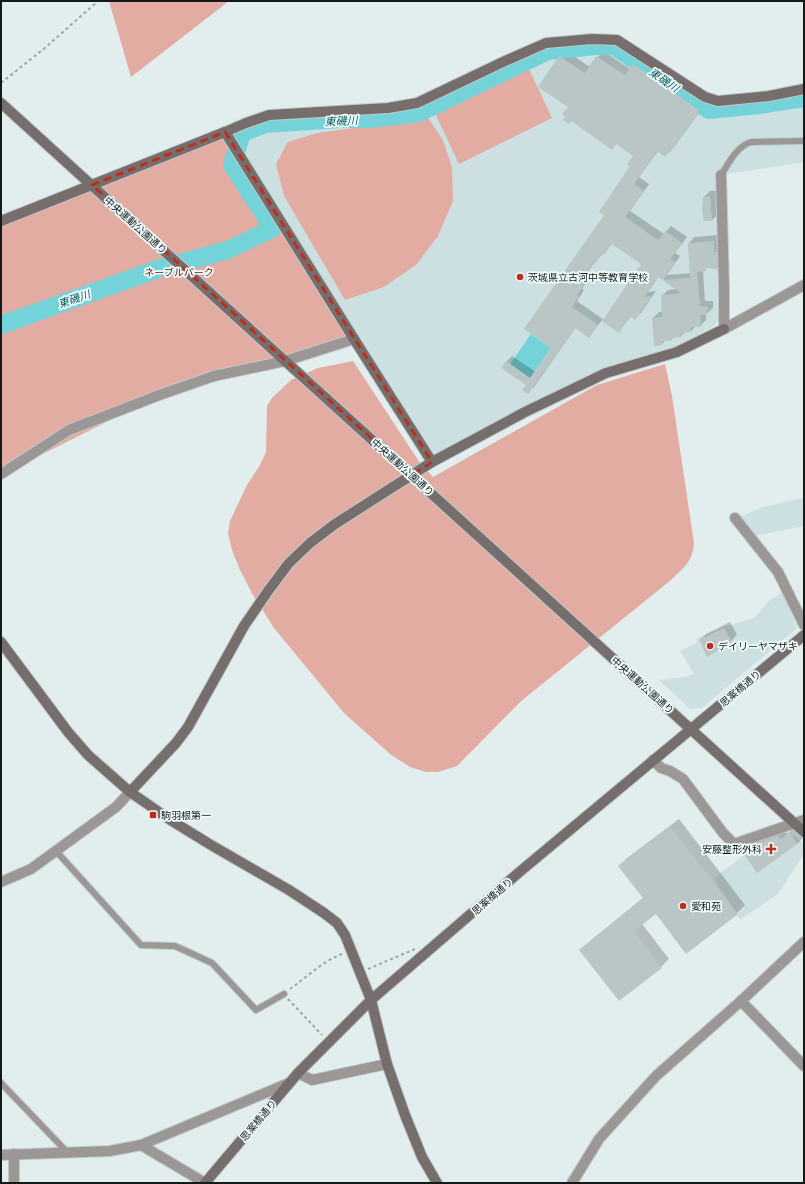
<svg xmlns="http://www.w3.org/2000/svg" width="805" height="1184" font-family="'Roboto Condensed','Noto Sans JP',sans-serif">
  <style>
    .built { fill: #cce0e1 }
    .green { fill: #e3aca2 }
    .water { fill: #74d3d8 }
    .shadow { fill: #0003; fill-rule: evenodd }
    .lines { fill: none; stroke-linecap: round; stroke-linejoin: round }
    .river { stroke: #74d3d8; stroke-width: 18 }
    .building { fill: #bac5c5 }
    .lane-casing { stroke: #c1cbcc; stroke-width: 8 }
    .street-casing { stroke: #c1cbcc; stroke-width: 12 }
    .secondary-casing { stroke: #c1cbcc; stroke-width: 12 }
    .path { stroke: #9ca5a5; stroke-width: 2; stroke-dasharray: 3 3; stroke-linecap: butt }
    .lane { stroke: #9b9796; stroke-width: 6 }
    .street { stroke: #9b9796; stroke-width: 10 }
    .secondary { stroke: #756e6d; stroke-width: 10 }
    .marked { fill: none; stroke: #bc2f1d; stroke-width: 3; stroke-dasharray: 8 5; stroke-linejoin: round }
    .poi-dot { fill: #bc2f1d; stroke: #f0fbfb; stroke-width: 1.5 }
    .labels { text-anchor: middle; stroke-width: 3.5; stroke-linejoin: round; paint-order: stroke }
    .street-label { font-size: 10px; fill: #151919; stroke: #f0fbfb }
    .park-label { font-size: 10px; fill: #640e04; stroke: #f0fbfb }
    .poi-label { font-size: 10px; fill: #151919; stroke: #f0fbfb; text-anchor: start }
    .water-label { font-size: 11px; font-style: italic; fill: #0b5f63; stroke: #f0fbfb }
  </style>
  <rect width="100%" height="100%" fill="#e2edee"/>
  <g class="built">
    <polygon points="605,48 613,49 708,113 772,106 804,100 804,162 716,176 719,234 719,320 714,326 678,346 605,368 564,387 435,455 238,147 241,137 271,126 338,121 374,122 419,115 549,53"/>
    <polygon points="804,498 804,526 754,536 739,517 763,507"/>
    <polygon points="784,592 797,628 702,708 690,709 659,680 685,677 694,674 680,651 697,643 696,639 723,627 754,618 771,599"/>
    <polygon points="787,830 804,844 804,854 778,894 740,920 714,878 743,856 737,848"/>
  </g>
  <g class="green">
    <polygon points="109,1 229,1 131,77"/>
    <polygon points="527,65 552,118 459,164 433,109"/>
    <polygon points="428,118 443,140 452,167 453,201 438,236 416,265 384,287 345,300 284,196 276,164 288,142 317,133"/>
    <polygon points="225,132 354,339 162,394 1,475 1,221"/>
    <path d="M353,361l67,102 13,14 164,-92 68,-21 7,32 22,147c-2,20 -9,23 -23,37l-151,122 -63,64 -19,6h-12l-16,-5 -20,-13 -46,-41 -70,-85 -21,-33 -13,-25 -8,-20 -4,-16 2,-13 17,-36 13,-20 6,-13 1,-46 5,-8 19,-18 27,-12z"/>
  </g>
  <polygon class="water" points="531,334 551,348 530,378 510,364"/>
  <g class="shadow">
    <path d="M566,51l24,16 13,-16 27,18 9,-11 65,46 -2,2 1,1 -28,39 -10,10 -7,-5 -19,26 10,7 -19,27 34,23 7,-8 16,11 -12,16 5,3 -13,19 24,-2 -2,-30 5,-6 26,-2 2,27 -5,6 -9,-1 -3,3 -2,1 2,30h8v7l-7,6v6l-6,6h-4l-5,5h-5l-5,5 -7,1 -3,3h-5l-4,4 -9,-26 6,-6h4l-1,-16 6,-6 9,-1 -18,-13 -11,16 8,-1 -15,22 -6,5 -4,-2 -12,16 -17,-12 -13,17 -13,-10 -42,60 -6,6 -1,-8 -21,-23 6,-6 24,16 16,-24 53,-133 27,-49 2,-10 -17,-13 -5,5 -43,-42 -29,-19 20,-31zM613,243l30,21 -39,56 -27,-19 7,-11 -2,-1 7,-10 -4,-3 8,-12z"/>
    <polygon points="710,191 716,191 718,214 712,220 704,197"/>
    <polygon points="730,622 737,635 731,641 700,640 706,634"/>
    <polygon points="679,819 745,905 737,913 656,913 642,924 669,959 661,967 619,1000 589,942 644,897 619,866 627,858"/>
    <polygon points="796,827 803,838 797,844 757,871 743,851 749,845 759,839 784,830 787,834"/>
  </g>
  <g class="lines">
    <polyline class="river" points="1,325 158,269 228,250 272,229 272,227 232,165 242,133 265,124 341,119 371,119 419,113 548,51 606,45 615,47 709,110 759,105 804,98"/>
  </g>
  <g class="building">
    <polygon points="559,56 585,73 596,56 625,75 633,64 699,110 697,112 698,113 670,153 669,152 665,157 657,151 634,184 644,191 625,217 658,240 665,231 682,243 670,259 675,262 663,280 690,278 688,243 714,241 714,252 717,252 717,269 706,268 706,271 697,272 700,306 708,307 707,315 700,315 701,327 691,327 691,332 681,333 682,337 671,338 671,341 662,341 662,345 654,346 652,318 662,317 661,295 681,293 658,277 644,297 652,296 635,320 630,316 619,333 602,321 641,264 612,244 604,255 602,253 594,265 592,264 580,282 584,285 577,295 579,296 572,307 598,325 589,338 575,328 528,394 522,390 526,385 501,368 506,361 530,378 551,348 524,329 604,215 599,212 630,166 627,164 633,156 616,144 612,150 571,121 569,124 563,120 565,117 562,114 568,107 538,87"/>
    <polygon points="710,196 712,221 704,221 702,211 703,197"/>
    <polygon points="724,628 732,642 707,657 699,640"/>
    <polygon points="670,826 738,914 686,954 656,914 634,931 662,968 619,1001 579,950 643,898 618,866"/>
    <polygon points="790,832 797,844 757,873 742,851 752,845 778,836 781,839"/>
  </g>
  <g class="lines">
    <defs>
      <g id="lane">
        <path d="M721,175c8,-12 15,-28 30,-33l53,-1"/>
        <polyline points="56,851 141,945 175,946 212,963 256,1010 284,994"/>
        <polyline points="1,1083 68,1153"/>
      </g>
      <g id="street">
        <polyline points="721,175 724,287 724,329 804,285"/>
        <polyline points="1,474 69,430 162,394 214,376 285,361 354,339"/>
        <polyline points="735,518 778,572 804,625"/>
        <polyline points="653,760 661,768 670,771 683,779 723,833 734,844 804,820"/>
        <polyline points="1,882 31,869 116,807 130,792"/>
        <polyline points="741,1001 804,1066"/>
        <polyline points="298,1073 312,1080 387,1064"/>
        <polyline points="141,1145 289,1083"/>
        <polyline points="1,1155 110,1151 141,1145 205,1183"/>
        <polyline points="14,1183 14,1154"/>
        <polyline points="572,1183 599,1139 656,1076 741,1001 804,942"/>
      </g>
      <g id="secondary">
        <polyline points="1,103 804,832"/>
        <polyline points="225,132 354,339 432,462"/>
        <polyline points="1,221 225,132 246,123 269,115 388,108 417,103 505,61 546,43 592,39 617,40 705,97 718,101 769,96 804,89"/>
        <polyline points="1,642 68,732 88,755 130,792 172,821 211,845 289,890 324,913 337,923 345,935 371,1000 387,1064 405,1115 422,1157 437,1183"/>
        <polyline points="130,792 176,743 188,727 244,626 268,591 289,563 310,543 335,524 432,462 525,412 606,373 677,352 724,329"/>
        <polyline points="205,1183 298,1073 371,1000 523,869 804,635"/>
      </g>
    </defs>
    <use href="#lane" class="lane-casing"/>
    <use href="#street" class="street-casing"/>
    <use href="#secondary" class="secondary-casing"/>
    <g class="path">
      <polyline points="1,83 46,47 98,1"/>
      <polyline points="368,969 415,949"/>
      <path d="M290,989c17,-12 33,-28 52,-35"/>
      <polyline points="288,999 322,1035"/>
    </g>
    <use href="#lane" class="lane"/>
    <use href="#street" class="street"/>
    <use href="#secondary" class="secondary"/>
  </g>
  <path class="marked" d="M225,132l207,330 -20,13 -320,-290z"/>
  <g class="poi-dot">
    <circle cx="520" cy="277" r="4"/>
    <circle cx="710" cy="646" r="4"/>
    <rect x="149" y="811" width="8" height="8" rx="2"/>
    <path d="M769 843h4v4h4v4h-4v4h-4v-4h-4v-4h4z"/>
    <circle cx="683" cy="906" r="4"/>
  </g>
  <g class="labels">
    <g class="street-label">
      <text transform="translate(136 225) rotate(42)" y="4">中央運動公園通り</text>
      <text transform="translate(403 467) rotate(42)" y="4">中央運動公園通り</text>
      <text transform="translate(643 685) rotate(42)" y="4">中央運動公園通り</text>
      <text transform="translate(740 688) rotate(-40)" y="4">思案橋通り</text>
      <text transform="translate(492 896) rotate(-41)" y="4">思案橋通り</text>
      <text transform="translate(258 1120) rotate(-50)" y="4">思案橋通り</text>
    </g>
    <g class="park-label">
      <text x="179" y="276">ネーブルパーク</text>
    </g>
    <g class="poi-label">
      <text x="528" y="281">茨城県立古河中等教育学校</text>
      <text x="718" y="650">デイリーヤマザキ</text>
      <text x="161" y="819">駒羽根第一</text>
      <text x="762" y="853" text-anchor="end">安藤整形外科</text>
      <text x="691" y="910">愛和苑</text>
    </g>
    <g class="water-label">
      <text transform="translate(664 80) rotate(34)" y="4">東磯川</text>
      <text transform="translate(341 121) rotate(-3)" y="4">東磯川</text>
      <text transform="translate(74 299) rotate(-19)" y="4">東磯川</text>
    </g>
  </g>
  <rect width="805" height="1184" fill="none" stroke="#151919" stroke-width="4"/>
</svg>
